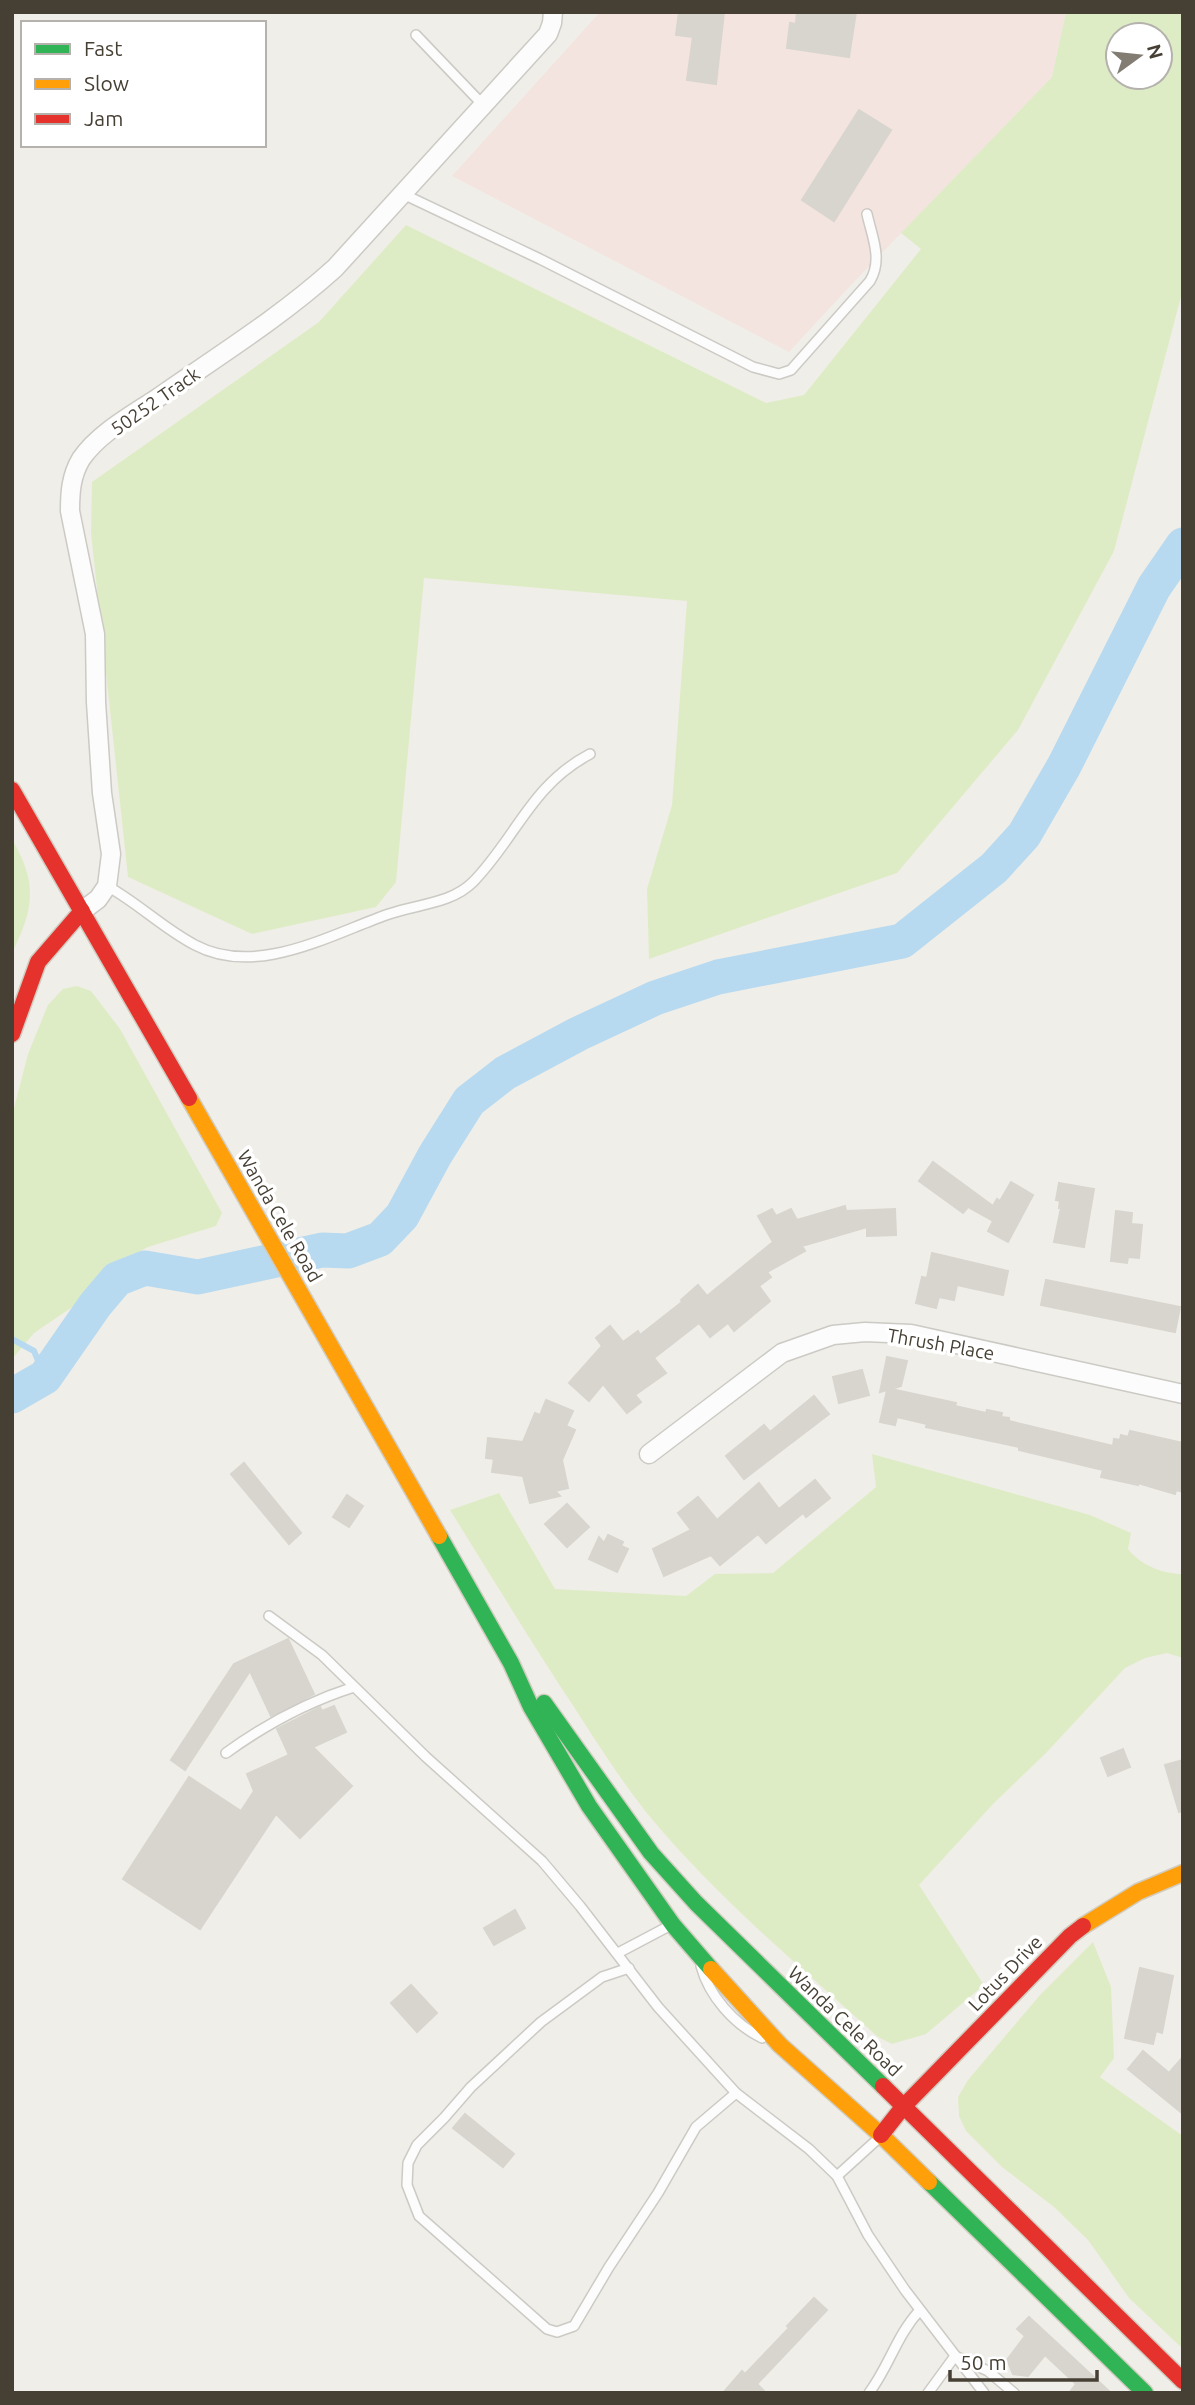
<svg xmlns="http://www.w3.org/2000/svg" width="1195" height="2405" font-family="Ubuntu,sans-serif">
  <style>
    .medical { fill: #f3e4df }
    .green { fill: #deecc6; fill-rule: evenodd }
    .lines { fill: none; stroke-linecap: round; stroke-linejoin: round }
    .stream { stroke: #b7daf0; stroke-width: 6 }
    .river { stroke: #b7daf0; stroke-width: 35 }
    .building { fill: #d8d5cf; stroke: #d8d5ce; stroke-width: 2 }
    .lane-casing { stroke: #cccac4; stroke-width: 12 }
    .street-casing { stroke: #cccac4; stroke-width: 21 }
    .fast-casing { stroke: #d1ccc0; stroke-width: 19 }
    .slow-casing { stroke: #d1ccc0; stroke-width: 19 }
    .jam-casing { stroke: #d1ccc0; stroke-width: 19 }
    .lane { stroke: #fdfcfc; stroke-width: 9 }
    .street { stroke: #fdfcfc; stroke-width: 18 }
    .fast { stroke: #30b455; stroke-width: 16 }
    .slow { stroke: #ff9f0a; stroke-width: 16 }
    .jam { stroke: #e5322d; stroke-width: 16 }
    .labels { text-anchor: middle; stroke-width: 7; stroke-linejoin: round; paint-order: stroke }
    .street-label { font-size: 19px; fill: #463f34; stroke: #fff }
  </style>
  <rect width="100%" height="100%" fill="#f0eee8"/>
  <polygon class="medical" points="600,12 1066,12 1052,77 850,286 789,352 452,176"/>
  <g class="green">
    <path d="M1066,12h117v277l-69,262 -96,179 -121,143 -248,86 -2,-70 25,-84 15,-204 -263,-23 -28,304 -20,25 -124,27 -124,-57 -37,-344 1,-51 227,-160 87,-97 360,178 38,-8 117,-146 -20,-16 151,-156zM1118,35h42v42h-42z"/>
    <path d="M12,839c26,45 22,69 0,114z"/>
    <polygon points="77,986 91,991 120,1029 222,1213 216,1226 148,1247 128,1258 84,1299 34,1333 12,1359 12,1116 28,1054 48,1005 63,989"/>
    <path d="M872,1454l218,61 41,18 -3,16c13,16 34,25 55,25v84l-16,-5 -22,5 -20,10 -79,85 -52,50 -75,82 65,100 -58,49 -34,10 -14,-7c-80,-72 -164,-142 -232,-225 -26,-33 -49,-69 -72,-105 -43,-65 -83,-131 -124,-197l49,-17 56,96 131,7 29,-22 58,-1 103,-86z"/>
    <polygon points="1093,1942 1111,1987 1114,2058 1100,2077 1183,2136 1183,2349 1129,2298 1088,2240 1054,2207 1002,2167 966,2131 959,2116 958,2097 968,2080 1040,1995"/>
  </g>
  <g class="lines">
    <polyline class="stream" points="12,1339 34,1351 45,1377"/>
    <polyline class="river" points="12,1396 45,1377 95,1305 117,1279 145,1268 198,1277 322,1250 348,1251 380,1239 402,1216 435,1155 469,1101 505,1073 578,1034 655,998 718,977 902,941 994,868 1024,835 1064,766 1154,587 1183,545"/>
  </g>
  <g class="building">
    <polygon points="679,12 724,12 716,84 687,80 693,37 676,35"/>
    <polygon points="797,12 856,12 849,57 787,48 790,23 796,24"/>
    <polygon points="859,110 891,130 834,221 802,200"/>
    <polygon points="933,1162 993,1206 997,1199 1000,1201 1011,1182 1033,1195 1008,1242 988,1231 993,1221 968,1207 963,1213 919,1181"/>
    <polygon points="1059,1183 1094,1189 1084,1247 1054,1242 1061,1208 1059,1208 1060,1201 1056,1200"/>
    <polygon points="845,1206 846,1211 895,1209 896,1235 867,1236 867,1227 802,1246 805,1251 767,1272 771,1277 759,1286 770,1301 734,1331 728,1323 710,1337 699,1323 654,1358 666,1373 635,1395 641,1402 627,1413 603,1384 589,1401 569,1383 602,1346 596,1338 610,1326 623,1342 638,1331 640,1335 682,1302 681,1300 698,1285 707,1296 773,1242 758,1216 772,1209 776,1216 791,1209 797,1220"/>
    <polygon points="1116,1211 1132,1213 1131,1224 1142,1225 1139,1258 1128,1257 1127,1263 1111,1261"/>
    <polygon points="932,1253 1008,1271 1003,1295 957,1285 954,1300 939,1297 936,1308 916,1303 922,1277 927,1278"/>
    <polygon points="1046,1280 1180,1307 1175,1332 1041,1305"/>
    <polygon points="887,1357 907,1361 901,1386 891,1389 956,1403 955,1406 986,1413 987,1410 1002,1413 1001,1417 1009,1418 1009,1421 1113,1446 1114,1439 1120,1440 1121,1435 1128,1437 1130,1431 1183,1443 1183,1492 1176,1490 1175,1494 1138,1483 1138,1485 1101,1477 1103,1470 1019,1450 1019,1447 926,1427 927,1424 897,1417 895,1425 880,1422 887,1390 880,1392"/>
    <polygon points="862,1370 869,1395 839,1403 833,1377"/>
    <polygon points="814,1396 829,1414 744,1479 726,1456 764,1425 770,1432"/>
    <polygon points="546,1400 573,1411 566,1426 575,1430 562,1460 568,1488 555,1491 560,1496 530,1503 523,1476 492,1472 494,1459 486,1458 488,1438 523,1442 535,1413 540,1415"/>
    <polygon points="244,1463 301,1533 289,1544 231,1474"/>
    <polygon points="815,1480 830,1498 806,1517 803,1513 766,1543 758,1534 720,1565 711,1555 664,1576 653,1549 691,1530 678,1513 698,1497 717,1520 759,1483 779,1509"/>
    <polygon points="347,1495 363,1506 349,1527 333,1517"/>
    <polygon points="567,1504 589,1527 567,1547 545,1524"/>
    <polygon points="608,1535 623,1542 621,1546 628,1549 617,1572 589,1559 599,1537 604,1543"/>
    <polygon points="288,1639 314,1694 271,1716 250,1671 185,1770 171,1760 234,1664"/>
    <polygon points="334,1706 346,1732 313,1747 352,1786 300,1838 276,1814 200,1929 123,1879 189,1777 241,1811 254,1791 247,1774 289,1755 277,1729 320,1707 322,1711"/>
    <polygon points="1123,1749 1130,1767 1108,1776 1101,1758"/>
    <polygon points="1183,1760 1183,1811 1179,1812 1165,1765"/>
    <polygon points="515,1910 525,1928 494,1945 484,1928"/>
    <polygon points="1140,1968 1173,1976 1162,2033 1156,2031 1153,2044 1125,2038"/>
    <polygon points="411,1985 437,2013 417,2032 391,2003"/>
    <polygon points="1143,2051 1169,2073 1183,2057 1183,2114 1128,2069"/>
    <polygon points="465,2114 514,2154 503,2167 453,2128"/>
    <polygon points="814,2298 827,2310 757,2384 766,2393 723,2393 742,2371 745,2374 789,2328 787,2326"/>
    <polygon points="1029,2317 1111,2393 1069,2393 1076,2384 1045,2355 1028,2376 1013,2374 1007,2360 1025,2336 1017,2329"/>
  </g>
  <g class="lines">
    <defs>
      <g id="lane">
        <polyline points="416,35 484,106"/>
        <path d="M403,194l137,65 213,108 26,7 12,-4 79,-89c13,-22 2,-44 -3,-67"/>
        <path d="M107,886c31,17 57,43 88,59 62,33 136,-11 194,-31 28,-10 62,-10 84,-32 43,-44 58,-97 117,-128"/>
        <polyline points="269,1616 322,1655 426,1757 542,1861 580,1906 658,2007 736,2093 809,2149 837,2176 868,2235 905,2290 984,2393"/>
        <path d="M226,1753c40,-29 81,-51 128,-66"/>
        <polyline points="618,1953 671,1925"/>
        <path d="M701,1966c8,30 33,58 61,72"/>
        <polyline points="629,1968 602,1977 541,2022 471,2087 444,2118 417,2145 408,2163 407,2185 419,2216 547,2329 557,2332 574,2326 609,2267 658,2193 696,2127 736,2093"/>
        <polyline points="837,2176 880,2137"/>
        <path d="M869,2393c21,-28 27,-57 51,-83"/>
        <polyline points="928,2393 955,2356 988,2371 1014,2393"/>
      </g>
      <g id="street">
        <path d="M82,911l16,-12 9,-13 4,-32 -9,-61 -6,-91 -1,-68 -25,-123c0,-19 1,-35 11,-52 19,-28 57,-47 84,-66 58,-40 118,-78 170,-125l213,-234 4,-11 1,-11"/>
        <polyline points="649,1454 782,1353 833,1335 865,1332 911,1334 1183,1394"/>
      </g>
      <g id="fast">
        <polyline points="439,1536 511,1663 531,1707 589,1806 673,1925 711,1969"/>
        <polyline points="544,1703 651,1853 696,1903 883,2086"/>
        <polyline points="929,2182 1145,2393"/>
      </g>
      <g id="slow">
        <polyline points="189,1098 439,1536"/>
        <polyline points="1083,1926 1138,1892 1183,1873"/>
        <polyline points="711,1969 780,2045 881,2135 929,2182"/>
      </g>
      <g id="jam">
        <polyline points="12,790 189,1098"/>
        <polyline points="12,1034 38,962 82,911"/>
        <polyline points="883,2086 1183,2381"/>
        <polyline points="881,2135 903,2107 1070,1936 1083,1926"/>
      </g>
    </defs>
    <use href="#lane" class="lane-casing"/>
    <use href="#street" class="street-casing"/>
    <use href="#fast" class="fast-casing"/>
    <use href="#slow" class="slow-casing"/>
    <use href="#jam" class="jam-casing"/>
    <use href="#lane" class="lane"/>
    <use href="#street" class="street"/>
    <use href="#fast" class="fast"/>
    <use href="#slow" class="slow"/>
    <use href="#jam" class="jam"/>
  </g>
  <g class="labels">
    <g class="street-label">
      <text transform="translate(155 401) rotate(-35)" y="7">50252 Track</text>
      <text transform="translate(280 1216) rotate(60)" y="7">Wanda Cele Road</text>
      <text transform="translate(941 1344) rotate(10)" y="7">Thrush Place</text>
      <text transform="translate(1005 1973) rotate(-46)" y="7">Lotus Drive</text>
      <text transform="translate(845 2021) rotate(44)" y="7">Wanda Cele Road</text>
    </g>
  </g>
  <rect width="1195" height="2405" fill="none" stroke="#463f34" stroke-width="28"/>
  <rect x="21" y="21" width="245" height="126" fill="#ffffff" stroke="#b5b2ae" stroke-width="2"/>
  <rect x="35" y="44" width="35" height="10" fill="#30b455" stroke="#b5b2ae" stroke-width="2"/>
  <text x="84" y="56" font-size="21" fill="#463f34">Fast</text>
  <rect x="35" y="79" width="35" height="10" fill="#ff9f0a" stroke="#b5b2ae" stroke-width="2"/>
  <text x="84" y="91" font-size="21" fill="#463f34">Slow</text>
  <rect x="35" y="114" width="35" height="10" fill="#e5322d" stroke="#b5b2ae" stroke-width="2"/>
  <text x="84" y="126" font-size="21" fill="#463f34">Jam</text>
  <g transform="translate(1139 56) rotate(75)"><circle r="33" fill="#ffffff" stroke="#b5b2ae" stroke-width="2"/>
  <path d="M0-5L12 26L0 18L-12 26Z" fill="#827c73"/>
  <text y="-10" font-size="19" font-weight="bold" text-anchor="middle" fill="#463f34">N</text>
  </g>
  <path d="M950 2370v10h147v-10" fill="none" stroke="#463f34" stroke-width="3.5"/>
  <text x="960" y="2370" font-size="21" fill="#463f34" stroke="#ffffff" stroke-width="5" paint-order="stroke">50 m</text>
</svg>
